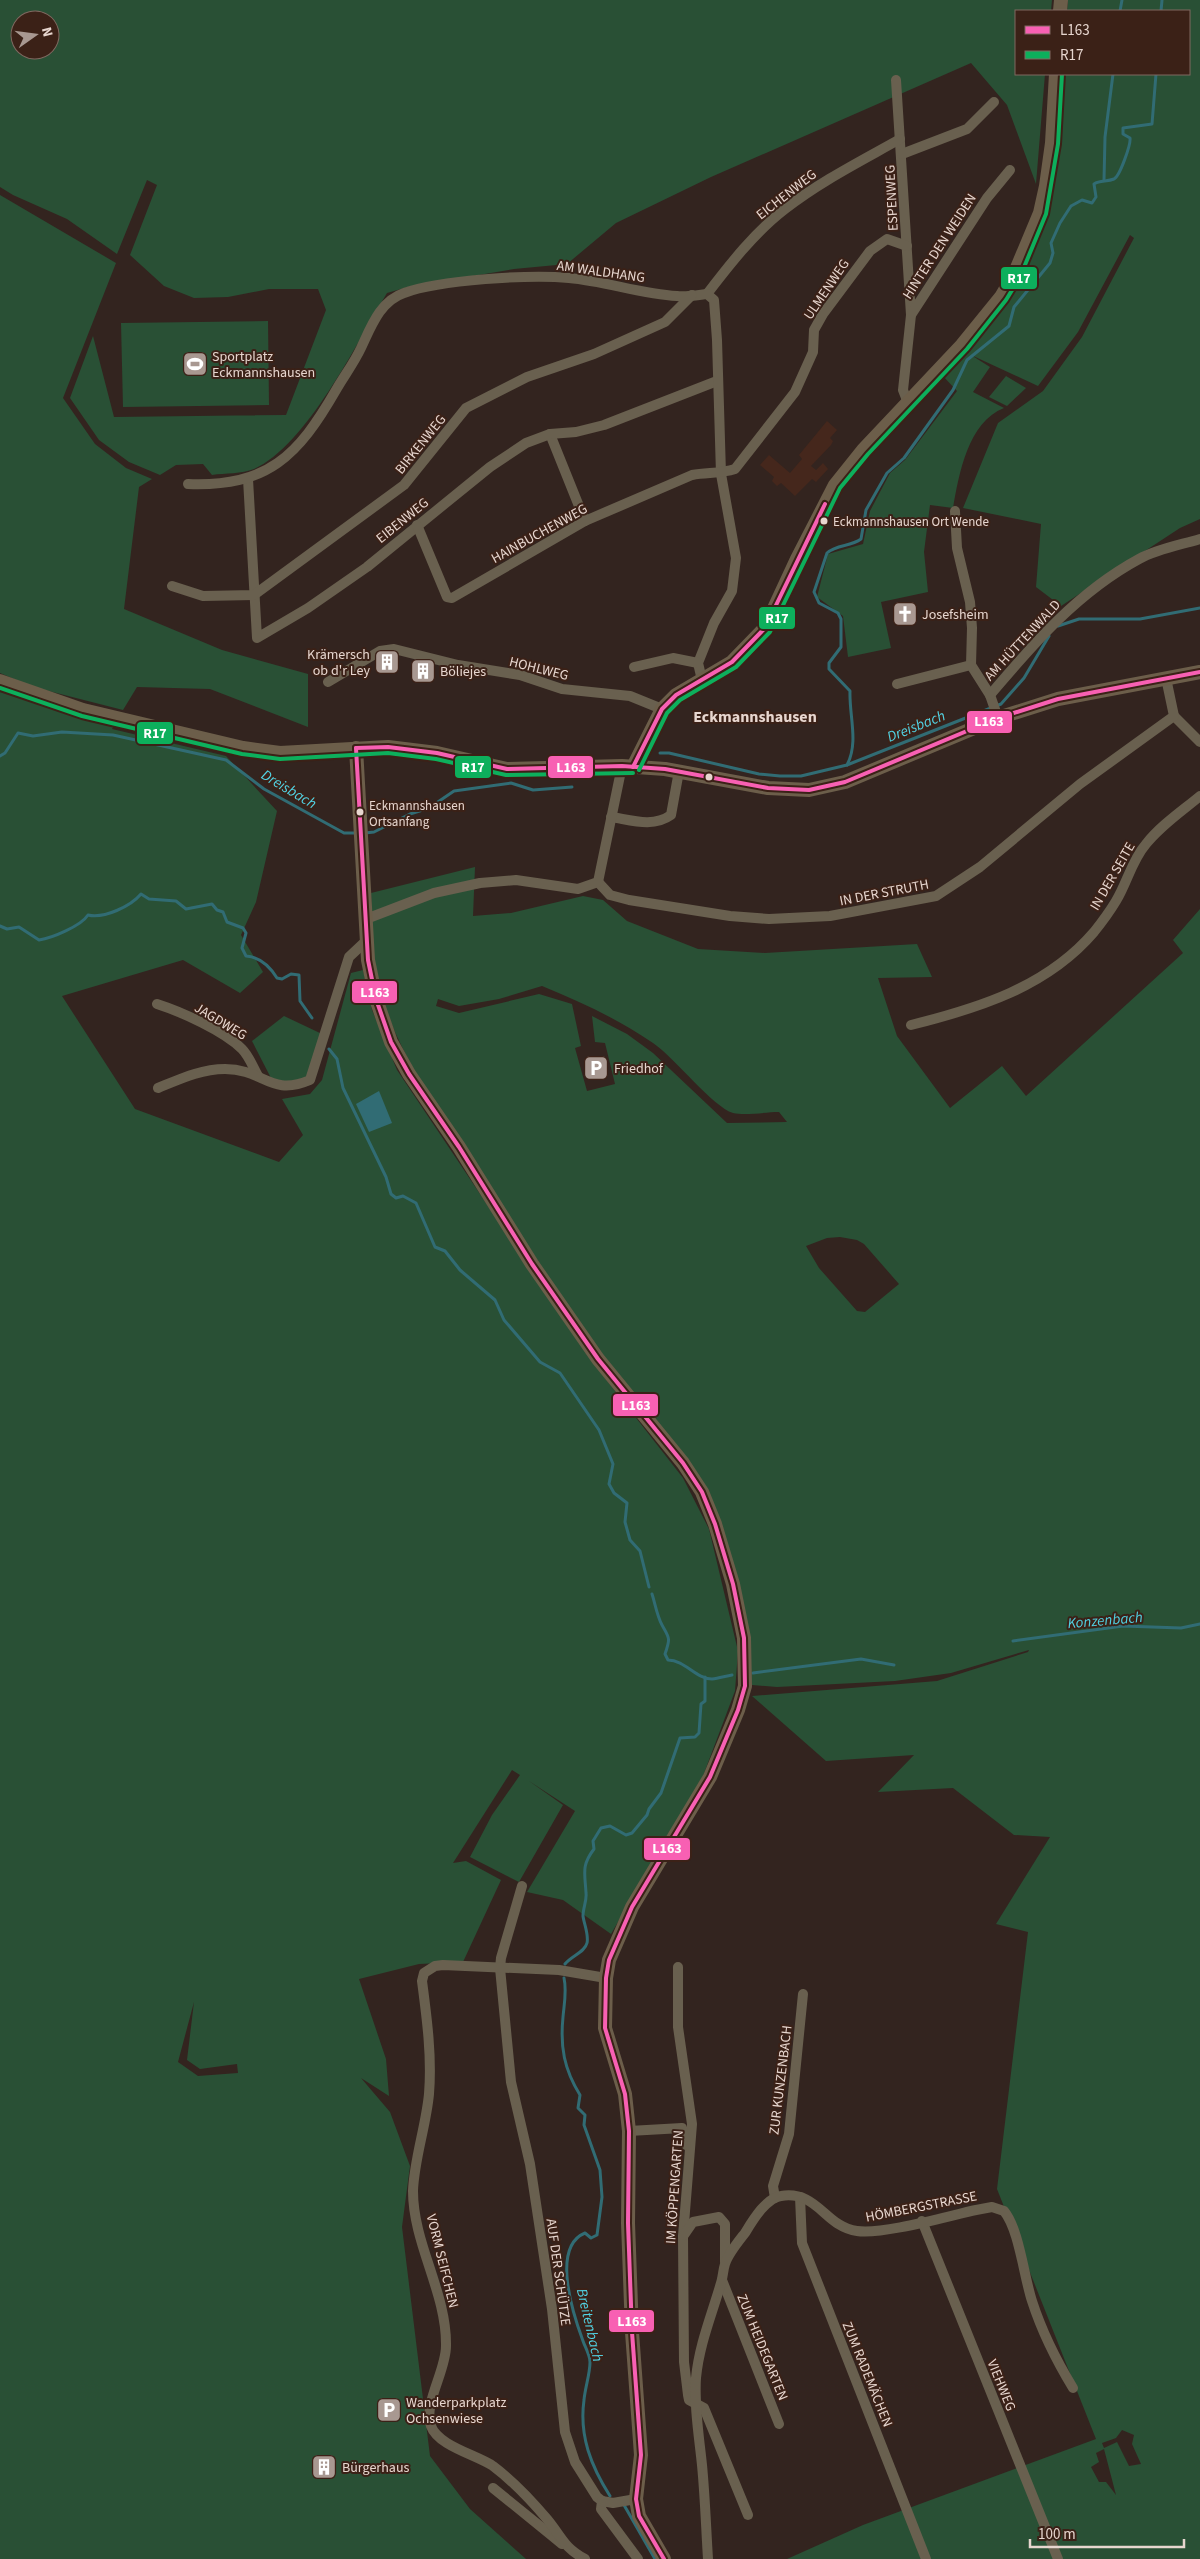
<svg xmlns="http://www.w3.org/2000/svg" width="1200" height="2559" font-family="'Source Sans 3',sans-serif">
  <style>
    .built { fill: #45271c }
    .green { fill: #295035; fill-rule: evenodd }
    .water { fill: #316c74 }
    .lines { fill: none; stroke-linecap: round; stroke-linejoin: round }
    .stream { stroke: #316c74; stroke-width: 3 }
    .minor { stroke: #69604f; stroke-width: 10 }
    .major { stroke: #6c5e4a; stroke-width: 14 }
    .bus-1-casing { stroke: #3b2117; stroke-width: 8 }
    .bus-2-casing { stroke: #3b2117; stroke-width: 8 }
    .bus-1 { stroke: #f860b3; stroke-width: 4 }
    .bus-2 { stroke: #0daf5c; stroke-width: 4 }
    .bus-dot { fill: #e7d6cf; stroke: #3b2117; stroke-width: 2 }
    .labels { text-anchor: middle; stroke-width: 4; stroke-linejoin: round; paint-order: stroke }
    .bus-label { font-size: 13px; fill: #e7d6cf; stroke: #3b2117; text-anchor: start }
    .street-label { font-size: 14px; fill: #e7d6cf; stroke: #3b2117 }
    .poi-label { font-size: 14px; fill: #e7d6cf; stroke: #3b2117; text-anchor: start }
    .water-label { font-size: 15px; font-style: italic; fill: #51d2e3; stroke: #3b2117 }
    .quarter-label { font-size: 16px; font-weight: bold; fill: #e7d6cf; stroke: #3b2117 }
    .line-badge { stroke: #3b2117; stroke-width: 2 }
    .badge-label { font-size: 14px; text-anchor: middle; font-weight: bold; fill: #fff }
  </style>
  <rect width="100%" height="100%" fill="#33241f"/>
  <polygon class="built" points="827,421 837,430 830,438 833,441 831,445 811,466 816,470 823,463 828,469 816,482 812,479 795,496 781,483 777,486 772,481 774,477 760,465 769,455 790,473 802,459 799,455"/>
  <g class="green">
    <path d="M0,0h1052l-1,11h-35v63h29l-9,110 -29,-79 -36,-42 -260,114 -95,46 -49,41 -53,5 -106,18 -21,6c-31,51 -80,152 -133,176 -12,5 -29,4 -42,6l-9,-11 -27,1 -16,10 -31,-13 -30,-22 -29,-42 23,-62 21,81 172,-2 40,-105 -8,-21h-49l-41,8 -34,1 -30,-12 -34,-31 27,-70 -10,-5 -30,74 -50,-35 -54,-24 -13,-8zM20,20h30v30h-30z"/>
    <path d="M1068,0h132v519l-20,9 -119,78 -25,-19 5,-63 -78,-16 35,-85 45,-32 39,-54 52,-99 -4,-3 -52,97 -40,54 -67,-31 19,12 -17,25 31,16c-36,14 -45,66 -51,100l-23,-3 -6,47 4,40 -47,10 10,46 -43,9 -5,-41 -26,-19 11,-43 35,-10 7,-33 20,-38 15,-13 52,-69 -15,-16 58,-63 35,-65 17,-51 10,-122h127v-63h-122z"/>
    <polygon points="0,195 116,263 63,398 95,444 126,468 152,479 139,487 124,609 222,650 308,674 308,727 210,689 137,687 123,710 33,687 0,673"/>
    <polygon points="268,321 269,405 123,407 121,323"/>
    <polygon points="1006,376 1026,388 1007,406 989,397"/>
    <path d="M0,687l27,11 89,24 -4,7 114,27 51,55 -21,91 -15,33 22,37 -23,21 -57,-33 -121,36 73,113 144,53 24,-27 -21,-36 28,-5 12,-14 29,-107 12,-3 9,40 25,60 197,294 89,114 26,51 29,122 -3,40 -32,85 -92,158 -48,-34 -36,-8 48,-81 -46,-30 34,24 -44,77 -49,-25 22,-42 28,-40 -8,-5 -59,93 13,-2 35,19 -38,82 -44,2 -60,15 27,80 3,37 -28,-18 29,34 20,54 -8,61 28,229 40,53 56,50h-526zM194,2002l-7,58 13,9 37,-5 1,9 -40,3 -20,-14z"/>
    <path d="M475,867l-2,49 38,-3 72,-17 20,4 24,21 71,28 67,4 152,-9 15,33 -54,1 19,58 53,72 52,-42 24,30 157,-143 -10,-13 27,-31v1650h-413l76,-34 233,-86 -99,-250 31,-257 -32,-8 54,-87 -36,-2 -61,-47 -75,4 36,-37 -88,6 -74,-65 185,-15 91,-29 1,-2 -78,23 -56,8 -118,6 -25,-2 -47,-194 -105,-135 -181,-277c-22,-39 -41,-79 -46,-125 -2,-20 -1,-41 -2,-61zM542,986c39,16 76,33 111,57 22,15 60,64 80,70 13,3 32,-1 46,-1l8,10 -60,1 -74,-70 -26,-19 -35,-18 3,26 10,1 10,41 -28,7 -12,-43 6,-2 -9,-42 -33,-10 -80,19 -23,-7 2,-7 21,7 40,-7zM840,1237l17,3 7,4 35,40 -34,28 -8,-1 -38,-43 -13,-22 21,-8zM1122,2430l12,5 -2,9 9,20 -12,2 -12,-24 -13,6 -2,-5 14,-5zM1104,2449l12,46 -10,-13h-7l-8,-15 8,-5 -3,-9z"/>
    <polygon points="284,1016 322,1034 307,1077 294,1083 272,1080 252,1041"/>
  </g>
  <polygon class="water" points="379,1091 392,1123 369,1132 356,1104"/>
  <g class="lines">
    <g class="stream">
      <polyline points="1120,11 1122,0"/>
      <polyline points="1161,11 1162,0"/>
      <polyline points="1104,180 1105,137 1113,74"/>
      <polyline points="1058,626 1079,619 1140,619 1200,608"/>
      <polyline points="660,753 669,753 759,774 780,776 801,776 847,765 1001,704 1024,678 1049,636"/>
      <polyline points="0,756 5,753 18,733 33,736 62,732 113,735 226,760 264,789 344,833 356,833"/>
      <path d="M847,765c12,-23 2,-49 3,-74l-21,-22v-6l12,-16v-28l-3,-6 -19,-10 -5,-11 13,-39c10,-9 23,-6 34,-14l5,-29 21,-37 17,-15 49,-68 14,-30 42,-34 5,-19 36,-44 3,-10 -2,-10 9,-20 11,-17 11,-6 10,3 4,-6 -2,-13c6,-4 13,-2 20,-5 6,-3 17,-35 16,-41l-7,-4v-6l29,-4 4,-50"/>
      <polyline points="365,833 374,832 410,814 429,808 454,791 511,783 533,790 572,787"/>
      <path d="M0,926l7,3 12,-2 20,13c13,-2 42,-14 49,-25 16,4 43,-9 53,-21l8,5 27,2 10,8 26,-5 5,6 6,2 4,10 16,6 3,5 -4,15 4,8c14,1 23,9 31,22l5,1 9,-5 8,1 1,26 12,17"/>
      <polyline points="329,1049 337,1059 343,1088 386,1177 391,1194 396,1198 403,1196 416,1203 435,1247 445,1251 460,1270 495,1300 504,1320 540,1362 560,1373 599,1430 613,1464 609,1484 614,1493 627,1503 625,1522 630,1540 640,1551 649,1587"/>
      <path d="M652,1594c3,9 5,22 10,31 7,13 9,12 3,29l3,6c17,0 28,19 44,19 7,-1 14,-3 20,-4"/>
      <polyline points="1013,1641 1123,1626 1181,1628 1200,1624"/>
      <polyline points="753,1673 861,1659 894,1665"/>
      <path d="M565,1964c6,-8 20,-12 22,-21 2,-8 -3,-19 -4,-27 0,-8 4,-16 3,-23 -1,-20 -5,-27 8,-44l-1,-8 8,-13 9,-2 16,9 6,-2 15,-18 2,-6 12,-16 19,-55 15,-1 4,-4 2,-29 4,-3v-24"/>
      <path d="M564,1978c3,13 0,27 -1,39 -3,30 1,52 17,78l-2,13 7,7 -1,10 16,45 2,27 -5,38 -6,3 -6,-5c-34,14 -12,81 -2,108 2,6 7,14 7,21 0,12 -5,26 -6,38 -5,36 7,66 26,96"/>
      <polyline points="624,2505 655,2559"/>
    </g>
    <g class="minor">
      <polyline points="896,80 911,315"/>
      <polyline points="902,154 967,129 994,102"/>
      <path d="M707,294c23,-30 48,-62 78,-85 36,-28 76,-48 115,-70"/>
      <polyline points="908,403 903,390 911,315 987,198 1010,170"/>
      <polyline points="550,434 585,521"/>
      <polyline points="248,479 257,638 308,608 367,567 490,467 526,443 550,434 576,432 604,425 717,381"/>
      <path d="M188,484c80,3 110,-28 148,-94 8,-14 18,-27 25,-42 10,-21 19,-47 43,-55 35,-13 127,-19 165,-15 36,3 72,16 108,18 10,1 21,-1 30,-2l7,6 3,40 4,134 15,84 -4,33 -18,32 -16,40 4,17"/>
      <polyline points="955,511 957,548 970,602 972,628 971,665 990,695 998,718"/>
      <path d="M417,525l30,72 5,1 133,-77 107,-46c15,-3 28,-1 43,-6l60,-77 18,-40 1,-22 9,-16 47,-63 17,-12 20,7"/>
      <polyline points="172,586 203,596 254,595 404,485 466,408 527,377 594,354 665,322 692,295"/>
      <polyline points="634,667 673,658 698,663"/>
      <polyline points="328,682 380,651 394,649 458,665 520,675 562,689 630,696 662,709"/>
      <polyline points="897,684 971,665"/>
      <path d="M990,695c44,-52 88,-103 149,-136 18,-10 41,-14 61,-20"/>
      <polyline points="1174,716 1200,742"/>
      <path d="M611,817c20,3 42,11 60,-2l8,-44"/>
      <polyline points="598,882 610,895 629,900 730,916 769,919 830,916 936,896 980,867 1080,784 1174,716 1166,678"/>
      <polyline points="366,919 434,893 480,883 516,880 578,889 598,882 622,766"/>
      <path d="M157,1004c25,8 67,27 85,45 7,7 11,18 16,27"/>
      <path d="M911,1025c68,-17 136,-38 183,-93 8,-10 16,-21 22,-31 11,-18 16,-41 30,-57 15,-19 36,-33 54,-48"/>
      <path d="M158,1088c22,-9 43,-19 67,-19 39,0 45,28 85,11l39,-123 17,-16"/>
      <polyline points="522,1886 501,1958 500,1968 511,2082 530,2164 552,2309 565,2432 575,2462 597,2497 602,2501 601,2509 638,2559"/>
      <polyline points="678,1967 678,2027 692,2124 683,2236 684,2362 688,2395 689,2400 704,2408 748,2515"/>
      <polyline points="629,2131 682,2128 686,2145"/>
      <polyline points="800,2197 802,2243 926,2559"/>
      <polyline points="775,2198 773,2186 789,2134 803,1994"/>
      <polyline points="922,2221 1058,2559"/>
      <polyline points="684,2235 693,2222 719,2217 725,2224 725,2262"/>
      <polyline points="722,2280 779,2424"/>
      <polyline points="493,2488 562,2544"/>
      <polyline points="602,2501 613,2503 636,2499"/>
      <path d="M585,2559c-22,-12 -23,-22 -38,-40 -16,-19 -34,-38 -54,-53 -16,-11 -55,-20 -62,-40 -8,-22 15,-55 15,-80 1,-53 -33,-102 -33,-155 1,-31 13,-65 16,-97 3,-37 -2,-75 -7,-113l2,-8 11,-7 8,-1 116,5 47,8"/>
      <path d="M708,2559c-2,-32 -3,-63 -6,-94 -3,-29 -8,-59 -6,-87 3,-33 16,-64 25,-95 2,-6 2,-13 4,-19 3,-10 13,-22 20,-31 8,-13 21,-35 36,-37 37,-6 44,31 76,35 25,4 91,-15 119,-21l16,-3 12,4c15,18 20,66 28,90 10,31 24,59 41,87"/>
    </g>
    <g class="major">
      <polyline points="1060,11 1061,0"/>
      <polyline points="0,681 83,710 243,748 280,753 388,747 437,753 507,769 622,766 665,769 768,788 809,790 845,782 998,718 1058,699 1200,672"/>
      <polyline points="356,748 368,960 376,999 391,1042 409,1074 459,1147 532,1264 598,1359 683,1463 702,1492 715,1524 733,1584 744,1638 745,1686 738,1710 710,1777 632,1907 609,1960 606,1978 605,2028 625,2094 629,2131 628,2223 632,2332 641,2455 636,2499 639,2516 664,2559"/>
      <polyline points="633,767 662,709 676,695 732,662 765,628 797,559 835,485 863,450 962,345 1001,297 1014,275 1040,213 1046,186 1052,143 1056,74"/>
    </g>
    <defs>
      <g id="bus-1">
        <polyline points="356,748 368,960 376,999 391,1042 409,1074 459,1147 532,1264 598,1359 683,1463 702,1492 715,1524 733,1584 744,1638 745,1686 738,1710 710,1777 632,1907 609,1960 606,1978 605,2028 625,2094 629,2131 628,2223 632,2332 641,2455 636,2499 639,2516 664,2559"/>
        <polyline points="356,748 388,747 437,753 507,769 622,766 665,769 768,788 809,790 845,782 998,718 1058,699 1200,672"/>
        <polyline points="633,767 662,709 676,695 732,662 765,628 825,504"/>
      </g>
      <g id="bus-2">
        <polyline points="0,688 82,716 242,754 280,759 388,753 436,759 506,775 633,773"/>
        <polyline points="639,770 667,713 680,700 736,667 770,632 840,488 868,454 967,349 1006,300 1020,277 1046,214 1058,144 1062,74"/>
      </g>
    </defs>
    <use href="#bus-1" class="bus-1-casing"/>
    <use href="#bus-2" class="bus-2-casing"/>
    <use href="#bus-1" class="bus-1"/>
    <use href="#bus-2" class="bus-2"/>
  </g>
  <defs>
    <symbol id="stadium-square" viewBox="-11 -11 22 22"><rect x="-9" y="-9" width="18" height="18" rx="4" fill="#a89891" stroke="#3b2117"/><path d="M0-5a6.5 5 0 1 0 0 10a6.5 5 0 1 0 0-10ZM-3.5-1.8h7v3.6h-7Z" fill="#fff"/></symbol>
    <symbol id="church-square" viewBox="-11 -11 22 22"><rect x="-9" y="-9" width="18" height="18" rx="4" fill="#a89891" stroke="#3b2117"/><path d="M-1.2-6h2.4v3.5h3.3v2.4h-3.3V6h-2.4V-.1h-3.3v-2.4h3.3Z" fill="#fff"/></symbol>
    <symbol id="building-square" viewBox="-11 -11 22 22"><rect x="-9" y="-9" width="18" height="18" rx="4" fill="#a89891" stroke="#3b2117"/><path d="M-4-6H4V6H1V3H-1V6H-4ZM-2.5-4.3h1.7v1.8h-1.7ZM.8-4.3h1.7v1.8H.8ZM-2.5-1h1.7V.8h-1.7ZM.8-1h1.7V.8H.8Z" fill="#fff"/></symbol>
    <symbol id="parking-square" viewBox="-11 -11 22 22"><rect x="-9" y="-9" width="18" height="18" rx="4" fill="#a89891" stroke="#3b2117"/><path d="M-3.5-5.5H1a3.5 3.5 0 0 1 0 7H-1V5.5H-3.5ZM-1-3.4V-.6H.8a1.4 1.4 0 0 0 0-2.8Z" fill="#fff"/></symbol>
  </defs>
  <g fill-rule="evenodd">
    <use href="#stadium-square" x="181" y="350" width="28" height="28"/>
    <use href="#church-square" x="891" y="600" width="28" height="28"/>
    <use href="#building-square" x="373" y="648" width="28" height="28"/>
    <use href="#building-square" x="409" y="657" width="28" height="28"/>
    <use href="#parking-square" x="582" y="1054" width="28" height="28"/>
    <use href="#parking-square" x="375" y="2396" width="28" height="28"/>
    <use href="#building-square" x="310" y="2453" width="28" height="28"/>
  </g>
  <g class="bus-dot">
    <circle cx="824" cy="521" r="4.5"/>
    <circle cx="709" cy="777" r="4.5"/>
    <circle cx="360" cy="812" r="4.5"/>
  </g>
  <g class="labels">
    <g class="bus-label">
      <text x="833" y="526">Eckmannshausen Ort Wende</text>
      <text x="369" y="810">Eckmannshausen<tspan x="369" dy="16">Ortsanfang</tspan></text>
    </g>
    <g class="street-label">
      <text transform="translate(786 194) rotate(-38)" y="5">EICHENWEG</text>
      <text transform="translate(891 198) rotate(-93)" y="5">ESPENWEG</text>
      <text transform="translate(939 246) rotate(-57)" y="5">HINTER DEN WEIDEN</text>
      <text transform="translate(601 271) rotate(8)" y="5">AM WALDHANG</text>
      <text transform="translate(826 289) rotate(-56)" y="5">ULMENWEG</text>
      <text transform="translate(420 444) rotate(-51)" y="5">BIRKENWEG</text>
      <text transform="translate(402 520) rotate(-39)" y="5">EIBENWEG</text>
      <text transform="translate(539 533) rotate(-29)" y="5">HAINBUCHENWEG</text>
      <text transform="translate(1022 640) rotate(-47)" y="5">AM HÜTTENWALD</text>
      <text transform="translate(539 668) rotate(14)" y="5">HOHLWEG</text>
      <text transform="translate(1112 876) rotate(-60)" y="5">IN DER SEITE</text>
      <text transform="translate(884 892) rotate(-11)" y="5">IN DER STRUTH</text>
      <text transform="translate(221 1021) rotate(31)" y="5">JAGDWEG</text>
      <text transform="translate(780 2080) rotate(-83)" y="5">ZUR KUNZENBACH</text>
      <text transform="translate(674 2187) rotate(-86)" y="5">IM KÖPPENGARTEN</text>
      <text transform="translate(921 2206) rotate(-11)" y="5">HÖMBERGSTRASSE</text>
      <text transform="translate(443 2261) rotate(76)" y="5">VORM SEIFCHEN</text>
      <text transform="translate(559 2272) rotate(82)" y="5">AUF DER SCHÜTZE</text>
      <text transform="translate(763 2347) rotate(68)" y="5">ZUM HEIDEGARTEN</text>
      <text transform="translate(868 2374) rotate(68)" y="5">ZUM RADEMÄCHEN</text>
      <text transform="translate(1002 2385) rotate(68)" y="5">VIEHWEG</text>
    </g>
    <g class="poi-label">
      <text x="212" y="361">Sportplatz<tspan x="212" dy="16">Eckmannshausen</tspan></text>
      <text x="922" y="619">Josefsheim</text>
      <text x="370" y="659" text-anchor="end">Krämersch<tspan x="370" dy="16">ob d'r Ley</tspan></text>
      <text x="440" y="676">Böliejes</text>
      <text x="614" y="1073">Friedhof</text>
      <text x="406" y="2407">Wanderparkplatz<tspan x="406" dy="16">Ochsenwiese</tspan></text>
      <text x="342" y="2472">Bürgerhaus</text>
    </g>
    <g class="water-label">
      <text transform="translate(916 726) rotate(-22)" y="5">Dreisbach</text>
      <text transform="translate(289 789) rotate(31)" y="5">Dreisbach</text>
      <text transform="translate(1105 1620) rotate(-5)" y="5">Konzenbach</text>
      <text transform="translate(590 2325) rotate(77)" y="5">Breitenbach</text>
    </g>
    <g class="quarter-label">
      <text x="755" y="722">Eckmannshausen</text>
    </g>
  </g>
  <g class="line-badge">
    <rect x="1000" y="266" width="38" height="24" rx="5" fill="#0daf5c"/>
    <rect x="758" y="606" width="38" height="24" rx="5" fill="#0daf5c"/>
    <rect x="966" y="710" width="47" height="24" rx="5" fill="#f860b3"/>
    <rect x="136" y="721" width="38" height="24" rx="5" fill="#0daf5c"/>
    <rect x="547" y="755" width="47" height="24" rx="5" fill="#f860b3"/>
    <rect x="454" y="755" width="38" height="24" rx="5" fill="#0daf5c"/>
    <rect x="351" y="980" width="47" height="24" rx="5" fill="#f860b3"/>
    <rect x="612" y="1393" width="47" height="24" rx="5" fill="#f860b3"/>
    <rect x="643" y="1837" width="48" height="24" rx="5" fill="#f860b3"/>
    <rect x="608" y="2309" width="47" height="24" rx="5" fill="#f860b3"/>
  </g>
  <g class="badge-label">
    <text x="1019" y="283">R17</text>
    <text x="777" y="623">R17</text>
    <text x="989" y="726">L163</text>
    <text x="155" y="738">R17</text>
    <text x="571" y="772">L163</text>
    <text x="473" y="772">R17</text>
    <text x="375" y="997">L163</text>
    <text x="636" y="1410">L163</text>
    <text x="667" y="1853">L163</text>
    <text x="632" y="2326">L163</text>
  </g>
  <rect x="1015" y="10" width="175" height="65" fill="#3b2117" stroke="#806961"/>
  <rect x="1025" y="26" width="25" height="8" fill="#f860b3" stroke="#806961"/>
  <text x="1060" y="35" font-size="15" fill="#e7d6cf">L163</text>
  <rect x="1025" y="51" width="25" height="8" fill="#0daf5c" stroke="#806961"/>
  <text x="1060" y="60" font-size="15" fill="#e7d6cf">R17</text>
  <g transform="translate(35 35) rotate(76)"><circle r="24" fill="#3b2117" stroke="#806961"/>
  <path d="M0-4L9 19L0 12L-9 19Z" fill="#a89891"/>
  <text y="-8" font-size="14" font-weight="bold" text-anchor="middle" fill="#e7d6cf">N</text>
  </g>
  <path d="M1030 2539v8h154v-8" fill="none" stroke="#e7d6cf" stroke-width="2.5"/>
  <text x="1038" y="2539" font-size="15" fill="#e7d6cf" stroke="#3b2117" stroke-width="4" paint-order="stroke">100 m</text>
</svg>
